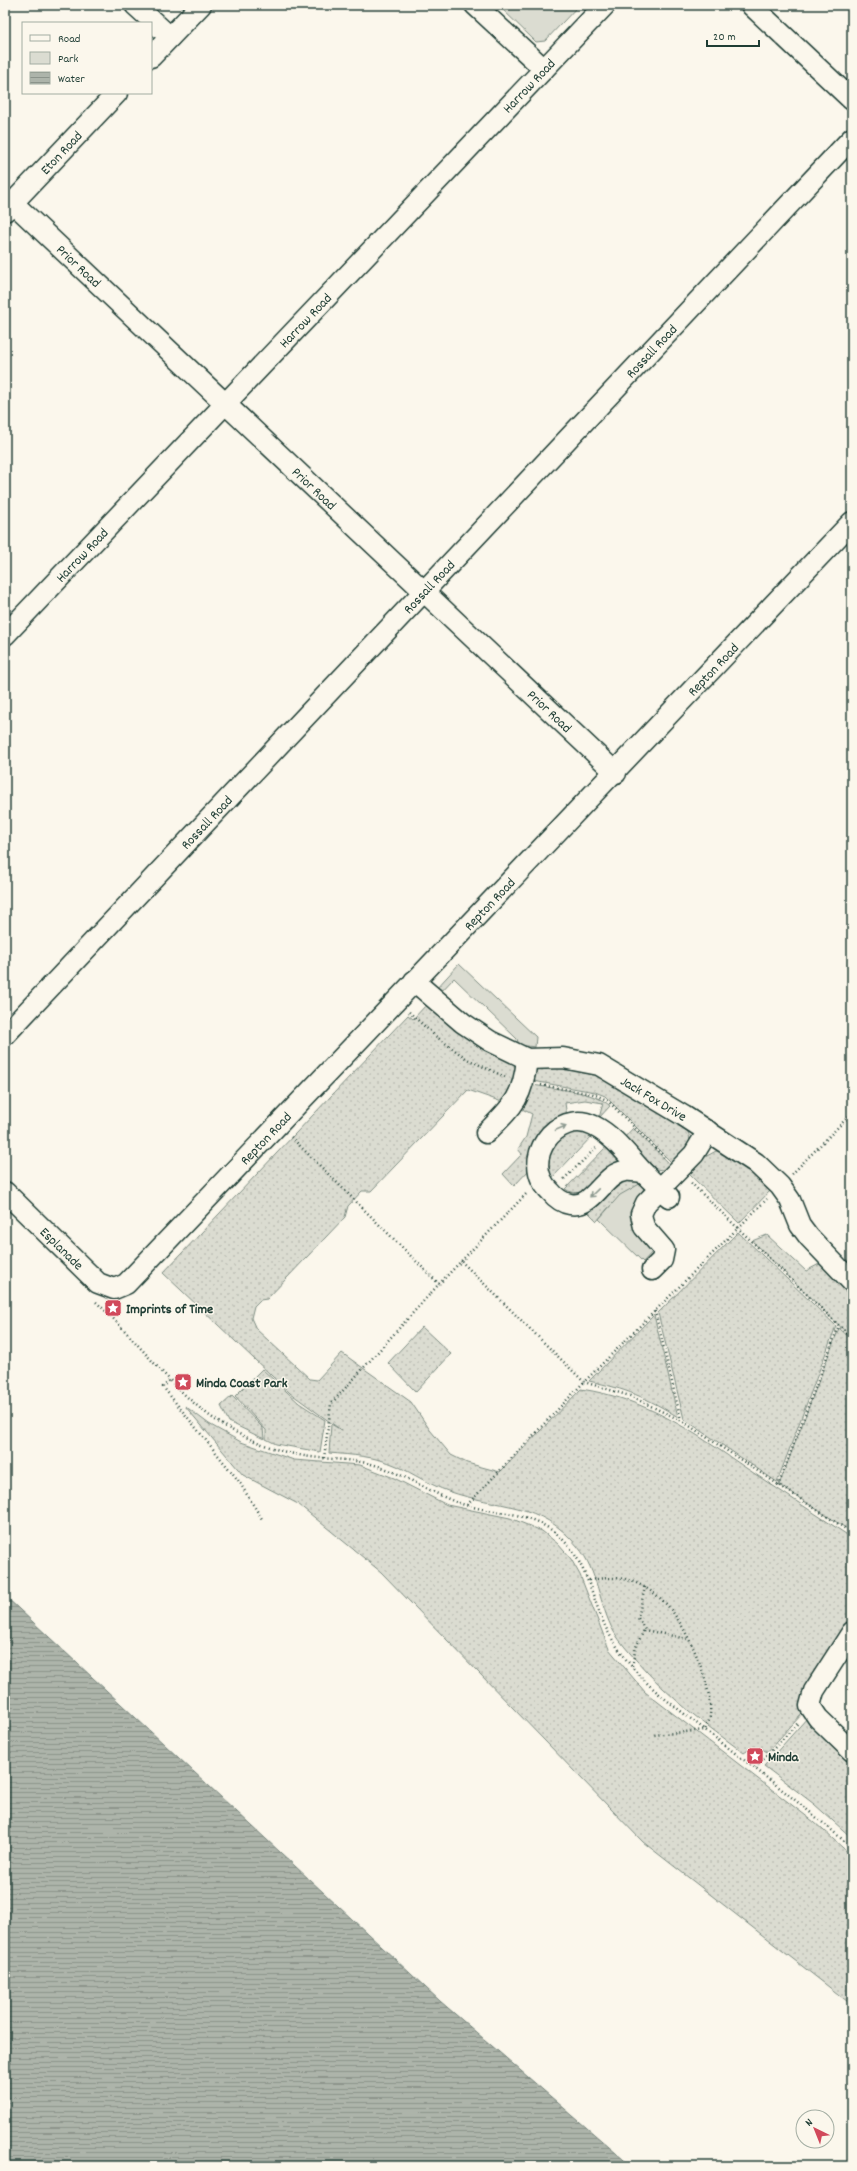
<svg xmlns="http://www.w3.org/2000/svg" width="857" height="2171" font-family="Dekko,sans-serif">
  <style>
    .grass { fill: url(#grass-dots); stroke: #7d8c82 }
    .green { fill: #dbdcd1; stroke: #7d8c82 }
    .water { fill: url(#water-rules); stroke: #74847b }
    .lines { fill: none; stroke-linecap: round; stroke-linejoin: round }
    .minor-casing { stroke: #1f3d34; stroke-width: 23 }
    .path { stroke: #1f3d34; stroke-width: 2.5; stroke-dasharray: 1 3; stroke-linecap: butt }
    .minor { stroke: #fbf7ec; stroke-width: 20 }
    .oneway { stroke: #8d9a90 }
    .labels { text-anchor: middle; stroke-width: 3; stroke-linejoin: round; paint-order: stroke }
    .street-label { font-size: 14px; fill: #1f3d34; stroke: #fbf7ec }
    .poi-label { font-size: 14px; font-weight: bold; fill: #1f3d34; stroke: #fbf7ec; text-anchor: start }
  </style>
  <defs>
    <pattern id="grass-dots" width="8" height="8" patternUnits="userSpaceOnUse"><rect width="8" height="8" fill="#dbdcd1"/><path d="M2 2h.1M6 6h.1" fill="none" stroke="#bcbeb4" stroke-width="1.8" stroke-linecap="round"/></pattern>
    <pattern id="water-rules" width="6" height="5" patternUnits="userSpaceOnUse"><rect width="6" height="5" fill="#adb4aa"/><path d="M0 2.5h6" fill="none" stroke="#8c948b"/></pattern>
  </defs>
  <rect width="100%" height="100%" fill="#fbf7ec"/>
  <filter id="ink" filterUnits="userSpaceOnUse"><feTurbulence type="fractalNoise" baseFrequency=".025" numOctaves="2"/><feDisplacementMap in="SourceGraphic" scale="8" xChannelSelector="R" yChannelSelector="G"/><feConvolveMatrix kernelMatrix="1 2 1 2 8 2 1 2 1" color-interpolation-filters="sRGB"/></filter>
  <g filter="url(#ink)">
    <g class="grass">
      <path d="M427,1004l89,57 2,9 -13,33 -37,-13 -97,101h-9l-14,15 -3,11 -78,82 -7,1 -6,6 -3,12 5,11 54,50 7,1 25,-27 69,49 19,28 21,25 16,8 33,9 81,-83c66,10 111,42 165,79 35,23 71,47 106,70v85l-49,90 -36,39c-8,-6 -15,-5 -23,1 -38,-28 -76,-56 -107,-92 -8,-9 -17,-19 -23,-29 -15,-27 -16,-61 -36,-85 -38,-47 -79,-38 -130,-56 -18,-6 -34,-17 -51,-25 -22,-10 -45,-11 -68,-13l2,-29 10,6 -51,-37 -127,-120 245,-258 5,4z"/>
      <path d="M543,1065l52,6 89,55c13,16 1,27 -10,39l-69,-69 -10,-4 -62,-11 3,-12z"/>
      <path d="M533,1085c21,4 62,6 77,21l-11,12 4,-15 -18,-3 -20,3 2,14 -36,51 -17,18 -11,-12 19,-20 -4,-5 8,-12 6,-23 -10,-5 6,-11z"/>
      <polygon points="633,1128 673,1167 663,1170 656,1169 624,1138"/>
      <path d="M582,1131l12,3 -42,44c-11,-27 3,-43 30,-47z"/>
      <path d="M609,1144l13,11 -4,7 1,4c-14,11 -35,36 -54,23z"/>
      <polygon points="716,1151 726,1152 773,1188 739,1223 689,1174 705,1157"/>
      <polygon points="621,1179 643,1182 608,1208 597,1221 586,1210"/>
      <polygon points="738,1232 836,1326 777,1482 684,1419 658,1313"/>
      <polygon points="767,1235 806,1271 823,1262 852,1291 852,1338 752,1241"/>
      <path d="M654,1315l24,102c-32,-20 -52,-28 -89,-36z"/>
      <polygon points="422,1327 451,1354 416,1392 388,1363"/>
      <polygon points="839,1328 852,1340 852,1532 779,1485"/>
      <polygon points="262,1369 299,1403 325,1420 320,1452 276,1444 266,1439 266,1430 235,1396"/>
      <polygon points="232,1396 263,1428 264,1439 229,1422 221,1406"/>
      <polygon points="185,1406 209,1424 241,1442 294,1460 360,1465 394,1478 447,1505 510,1518 542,1531 558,1544 571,1559 580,1575 609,1649 645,1692 814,1822 852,1856 852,2005 643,1842 381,1572 298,1504 243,1475"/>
      <polygon points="808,1717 852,1759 852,1838 814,1804 764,1766"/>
    </g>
    <g class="green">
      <polygon points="498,5 579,5 545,41 536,42"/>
      <polygon points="459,964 536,1037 535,1047 519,1045 517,1039 454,978 439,994 435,990"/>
      <path d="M643,1182c5,16 -19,24 -11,42 4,9 15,18 22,26l-11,12 -44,-43 21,-24z"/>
    </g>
    <polygon class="water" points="5,1596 440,2001 631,2166 5,2166"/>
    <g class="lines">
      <defs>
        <g id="minor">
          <polyline points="135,5 170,37"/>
          <polyline points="475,5 544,69"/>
          <polyline points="751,5 852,100"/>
          <polyline points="151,57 201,5"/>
          <path id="s1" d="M13,203l603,570"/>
          <path id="s2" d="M5,211l112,-118"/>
          <path id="s3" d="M5,635l600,-630"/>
          <path id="s4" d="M414,981l49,42 27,18 37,18 36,-1 36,7 85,51 72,47 24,23 10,14 10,25 9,12 43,45"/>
          <path id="s5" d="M5,1035l847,-897"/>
          <path d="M486,1133c27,-27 37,-35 41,-74"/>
          <path d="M643,1172c-5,0 -12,-2 -18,-1 -22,2 -31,38 -55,33 -8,-1 -15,-7 -20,-13 -32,-30 7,-84 44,-65 20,10 34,30 49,46 8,9 18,17 26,25"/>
          <path id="s6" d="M5,1192l93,91 16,6 12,-5c242,-254 485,-507 726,-762"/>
          <polyline points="652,1270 662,1260 664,1250 644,1227 641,1214 646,1203 694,1154 708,1131"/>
          <polyline points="852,1632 814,1691 810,1706 818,1718 852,1751"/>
        </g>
      </defs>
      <use href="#minor" class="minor-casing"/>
      <g class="path">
        <polyline points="409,1012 434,1035 467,1059 505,1077"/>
        <polyline points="541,1085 593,1094 607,1100 664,1157"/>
        <polyline points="291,1137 439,1284"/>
        <polyline points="792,1174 852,1113"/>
        <polyline points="564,1179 596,1148"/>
        <polyline points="691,1183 852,1338"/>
        <polyline points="461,1261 584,1382 630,1396 682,1421 852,1533"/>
        <path d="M96,1302c50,45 88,109 152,136 15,7 34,14 51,17 24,5 48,3 72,9 32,8 61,31 94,41 27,8 55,6 80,21 39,22 44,65 61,102 7,14 17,28 27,40 20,24 47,42 71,61 50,39 101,77 148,119"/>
        <polyline points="655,1311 681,1420"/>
        <polyline points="169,1381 163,1387 238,1480 262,1519"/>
        <polyline points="324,1458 331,1404 439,1284 528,1192"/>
        <polyline points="778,1486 839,1325"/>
        <polyline points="467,1505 584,1382 767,1199"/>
        <path d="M589,1580c15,-2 30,-4 45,2 12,5 24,13 33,23 20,22 46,80 43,110 0,5 -3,10 -5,15l-51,5"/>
        <polyline points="645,1587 638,1618 645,1630 687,1639"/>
        <polyline points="632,1666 636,1647 644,1630"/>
        <polyline points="755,1768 799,1722"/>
      </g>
      <use href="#minor" class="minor"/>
    </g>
    <defs><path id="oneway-shaft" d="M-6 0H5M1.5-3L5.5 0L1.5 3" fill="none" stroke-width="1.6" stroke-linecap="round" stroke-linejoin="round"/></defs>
    <g class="oneway">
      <use href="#oneway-shaft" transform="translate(561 1128) rotate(-23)"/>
      <use href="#oneway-shaft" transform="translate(594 1193) rotate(136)"/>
    </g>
  </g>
  <defs>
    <symbol id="sight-square" viewBox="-11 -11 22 22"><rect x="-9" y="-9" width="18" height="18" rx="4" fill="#d1495b" stroke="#fbf7ec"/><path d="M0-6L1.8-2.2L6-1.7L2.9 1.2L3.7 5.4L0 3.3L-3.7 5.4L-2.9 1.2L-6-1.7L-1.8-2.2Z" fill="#fff"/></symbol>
  </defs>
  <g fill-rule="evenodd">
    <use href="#sight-square" x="103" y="1298" width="20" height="20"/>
    <use href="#sight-square" x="173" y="1372" width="20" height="20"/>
    <use href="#sight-square" x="745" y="1746" width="20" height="20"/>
  </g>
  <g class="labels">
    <g class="street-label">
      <text dy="5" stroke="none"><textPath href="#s3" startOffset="759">Harrow Road</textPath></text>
      <text dy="5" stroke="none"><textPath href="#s2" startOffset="81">Eton Road</textPath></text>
      <text dy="5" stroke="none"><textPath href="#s1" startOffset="91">Prior Road</textPath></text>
      <text dy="5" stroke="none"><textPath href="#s3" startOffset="435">Harrow Road</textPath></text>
      <text dy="5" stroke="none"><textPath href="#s5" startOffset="941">Rossall Road</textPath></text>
      <text dy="5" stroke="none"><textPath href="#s1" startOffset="415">Prior Road</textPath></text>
      <text dy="5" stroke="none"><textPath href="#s3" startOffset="111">Harrow Road</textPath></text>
      <text dy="5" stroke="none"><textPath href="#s5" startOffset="617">Rossall Road</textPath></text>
      <text dy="5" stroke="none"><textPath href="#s6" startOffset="1010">Repton Road</textPath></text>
      <text dy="5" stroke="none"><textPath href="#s1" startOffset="739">Prior Road</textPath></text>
      <text dy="5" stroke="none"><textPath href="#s5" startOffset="293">Rossall Road</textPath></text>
      <text dy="5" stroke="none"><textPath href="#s6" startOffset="686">Repton Road</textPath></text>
      <text dy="5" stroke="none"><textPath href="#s4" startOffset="275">Jack Fox Drive</textPath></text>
      <text dy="5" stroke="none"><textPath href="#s6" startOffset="362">Repton Road</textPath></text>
      <text dy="5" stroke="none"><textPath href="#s6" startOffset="80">Esplanade</textPath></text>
    </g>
    <g class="poi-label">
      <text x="126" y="1313">Imprints of Time</text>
      <text x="196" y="1387">Minda Coast Park</text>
      <text x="768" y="1761">Minda</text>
    </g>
  </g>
  <rect width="857" height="2171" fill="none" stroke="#fbf7ec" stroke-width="20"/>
  <rect x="10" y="10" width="837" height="2151" fill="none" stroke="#1f3d34" stroke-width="1.5" filter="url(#ink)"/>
  <rect x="22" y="22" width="130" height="72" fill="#fbf7ec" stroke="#a3ada2"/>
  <rect x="30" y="35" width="20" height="6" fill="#fbf7ec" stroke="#a3ada2"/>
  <text x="58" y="42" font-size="12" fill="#1f3d34">Road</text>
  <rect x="30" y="52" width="20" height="12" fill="#dbdcd1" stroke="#a3ada2"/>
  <text x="58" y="62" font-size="12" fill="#1f3d34">Park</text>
  <rect x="30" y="72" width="20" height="12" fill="url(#water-rules)" stroke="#a3ada2"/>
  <text x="58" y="82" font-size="12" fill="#1f3d34">Water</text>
  <g transform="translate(815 2129) rotate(317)"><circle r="19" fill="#fbf7ec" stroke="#a3ada2"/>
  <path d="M0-3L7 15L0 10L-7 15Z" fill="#d1495b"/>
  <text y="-6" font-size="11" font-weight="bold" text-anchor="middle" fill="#1f3d34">N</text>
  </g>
  <path d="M707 40v6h52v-6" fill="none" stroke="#1f3d34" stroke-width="2"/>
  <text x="713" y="40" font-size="12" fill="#1f3d34" stroke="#fbf7ec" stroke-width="3" paint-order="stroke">20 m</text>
</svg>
